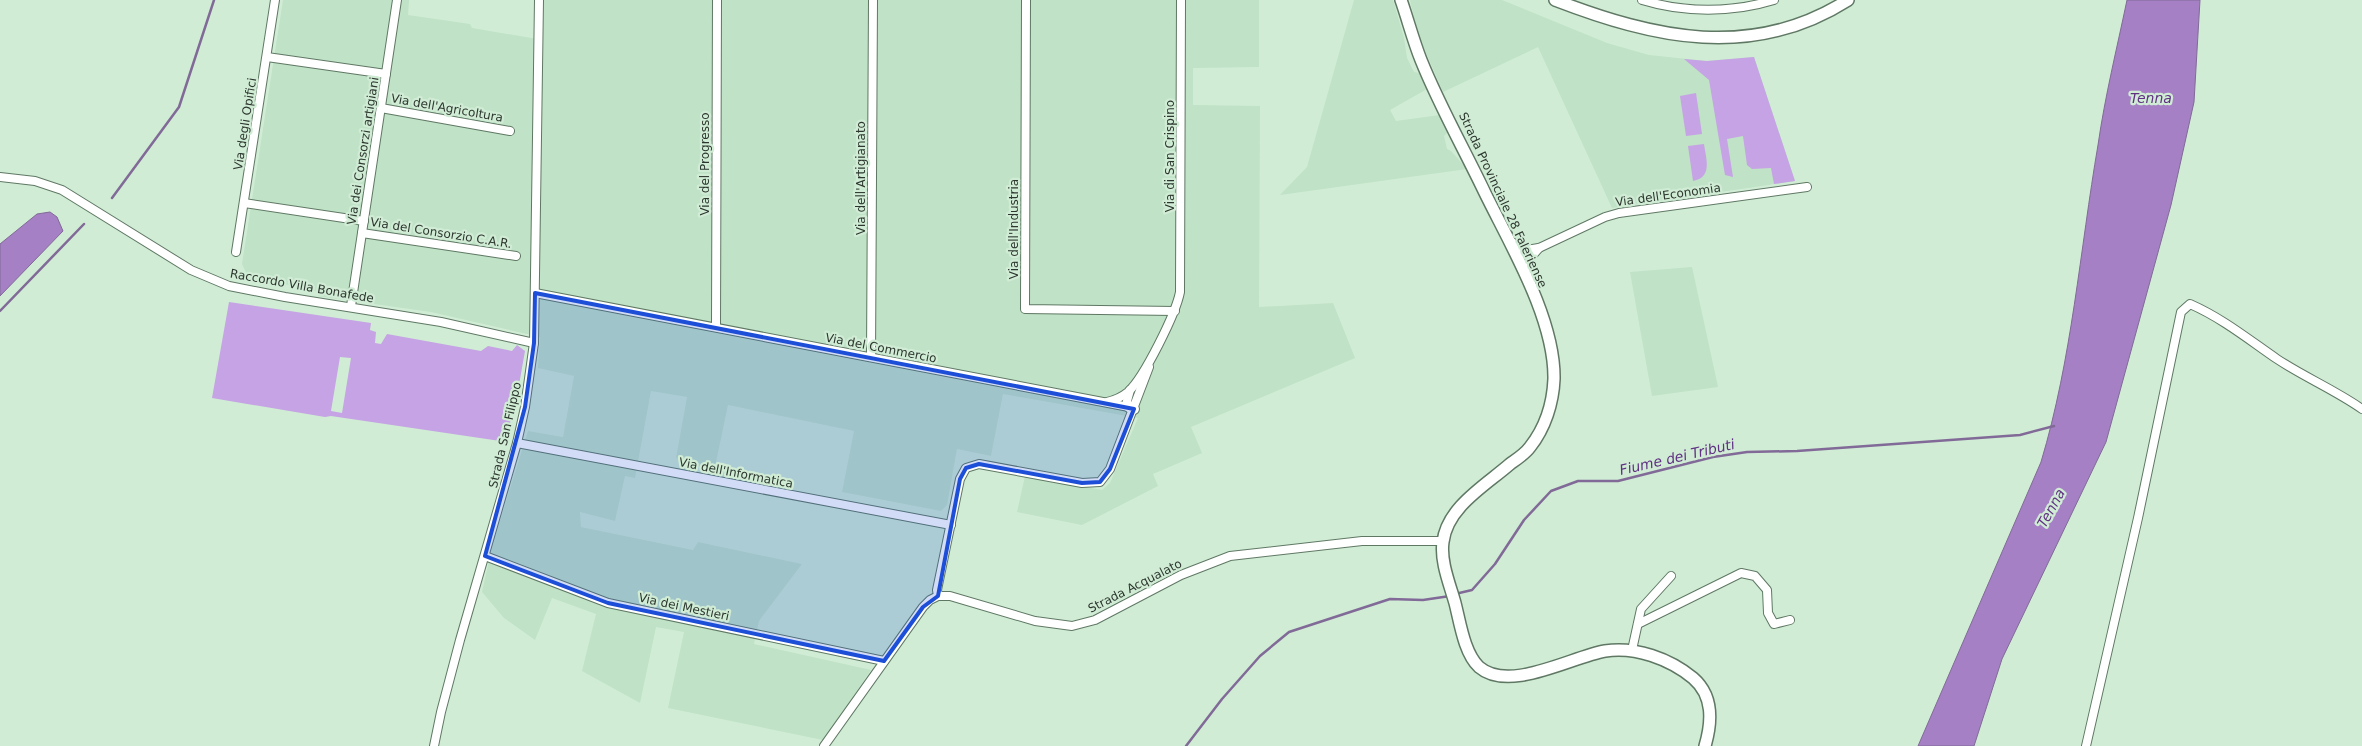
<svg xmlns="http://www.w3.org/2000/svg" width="2362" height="746" font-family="'DejaVu Sans',sans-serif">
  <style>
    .built { fill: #c0e2c6 }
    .green { fill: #c5a3e4; fill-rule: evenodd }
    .water { fill: #a580c4; stroke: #816a97 }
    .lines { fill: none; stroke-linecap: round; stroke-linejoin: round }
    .stream { stroke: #816a97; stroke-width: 2.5 }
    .minor-casing { stroke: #5f7864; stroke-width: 10 }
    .tertiary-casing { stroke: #5f7864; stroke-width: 12 }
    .secondary-casing { stroke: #5f7864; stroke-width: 14 }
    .minor { stroke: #fff; stroke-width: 8 }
    .tertiary { stroke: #fff; stroke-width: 10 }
    .secondary { stroke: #fff; stroke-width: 11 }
    .marked { fill: #1d4ed8; fill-opacity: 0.2; stroke: #1d4ed8; stroke-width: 4; stroke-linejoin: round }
    .labels { text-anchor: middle; stroke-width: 4.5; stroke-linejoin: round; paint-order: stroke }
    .street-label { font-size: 12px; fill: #2d372f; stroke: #d0ecd5 }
    .water-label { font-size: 14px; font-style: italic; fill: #603183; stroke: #d0ecd5 }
  </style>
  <rect width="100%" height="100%" fill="#d0ecd5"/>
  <g class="built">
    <polygon points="283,0 409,0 408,15 470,24 472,28 543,40 544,0 1259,0 1259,67 1193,68 1193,105 1260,106 1259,307 1333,303 1355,358 1191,427 1202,453 1153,474 1158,486 1082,525 1017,512 1025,476 1102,490 1110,483 1138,418 1003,394 991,456 957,449 947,505 941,511 842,492 854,431 728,405 715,467 676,458 687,397 651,391 635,478 625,476 615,521 580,512 581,527 693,550 698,542 802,564 759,621 754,644 871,670 823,740 668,708 684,632 656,627 640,703 582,671 596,614 552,598 535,640 504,618 482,592 493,543 528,431 563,437 574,376 538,368 540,337 431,312 318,296 318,292 247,275 242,264"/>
    <polygon points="1354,0 1393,0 1404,38 1407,58 1414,72 1419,73 1427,89 1390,110 1396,121 1440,115 1448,132 1444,136 1447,149 1451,151 1467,169 1280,195 1307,167"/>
    <polygon points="1410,0 1502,0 1607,43 1649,55 1706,61 1754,57 1795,181 1612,208 1538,47 1443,92 1418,34"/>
    <polygon points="1692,267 1718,387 1652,396 1630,272"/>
  </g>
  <g class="green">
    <polygon points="1754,57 1795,181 1774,184 1771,168 1752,169 1747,165 1743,136 1727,139 1733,177 1725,175 1709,80 1684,59 1707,61"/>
    <polygon points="1696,93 1702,134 1686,136 1680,96"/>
    <path d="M1704,144c2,15 9,33 -11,37l-5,-35z"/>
    <path d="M229,302l142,21 -1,7 6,2 -1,11 6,1 6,-10 94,17 7,-5 24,5 5,-6 8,6 -8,45 -3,3 -7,43 -176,-26 -6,1 -113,-19zM340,357l11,1 -9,55 -11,-2z"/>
  </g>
  <g class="water">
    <path d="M2127,0h73l-6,102 -23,103 -65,237 -104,217 -28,87h-56l123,-284c31,-103 39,-212 57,-317 7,-49 19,-97 29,-145z"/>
    <polygon points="50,212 57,217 63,231 0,296 0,244 37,214"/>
  </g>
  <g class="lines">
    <g class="stream">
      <polyline points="112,198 179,107 214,0"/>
      <polyline points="0,311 84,224"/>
      <polyline points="1455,594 1472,590 1495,564 1524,520 1551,491 1578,481 1618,481 1713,457 1747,452 1797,451 2020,435 2054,426"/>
      <polyline points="1186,746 1222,699 1260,656 1289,632 1390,599 1423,600 1450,596"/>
    </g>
    <defs>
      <g id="minor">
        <polyline points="1026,0 1025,309 1175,311"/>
        <path d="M1642,0c42,13 90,13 132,0"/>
        <polyline points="267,57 386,74"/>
        <polyline points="381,108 510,131"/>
        <polyline points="0,177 35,181 62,190 191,270 229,286 285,297 441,322 534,343"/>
        <polyline points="244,203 364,221"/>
        <polyline points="362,233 516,256"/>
        <path d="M1513,243c8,8 15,7 26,5l66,-31 14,-4 188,-26"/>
        <polyline points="236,252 275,0"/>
        <polyline points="1527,274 1532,256 1539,248"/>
        <polyline points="535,293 1129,407 1127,401 1130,390"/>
        <polyline points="351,306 397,0"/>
        <polyline points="716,327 717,0"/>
        <polyline points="871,357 873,0"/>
        <path d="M1107,402c8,-2 15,-5 21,-10 16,-14 48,-79 52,-100l1,-292"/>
        <polyline points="517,443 951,525"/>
        <polyline points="485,556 608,603 884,661"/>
        <polyline points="938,596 937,590 960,479 966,468 979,464 1082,483 1100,482 1110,469 1149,367"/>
        <polyline points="1638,624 1741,573 1755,576 1767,590 1768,613 1774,624 1790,620"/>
        <polyline points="1632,650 1641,609 1671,576"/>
        <polyline points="434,746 441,712 460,640 517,443 525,407 534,343 539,0"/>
        <polyline points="824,746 923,607 930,600 938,596 950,596 1035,621 1072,626 1095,620 1181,575 1230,556 1362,541 1443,541"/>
        <path d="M2086,746l52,-228 43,-206 9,-8c32,14 58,35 87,55 27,18 58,31 85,50"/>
      </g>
      <polyline id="tertiary" points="1129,407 1134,409"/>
      <g id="secondary">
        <path d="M1401,0c7,20 12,40 20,60 18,45 43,89 64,133 26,53 70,126 69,186 -1,24 -9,49 -24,68 -5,7 -13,12 -20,17 -24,21 -63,43 -67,78 -3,19 7,43 12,61 5,19 9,50 24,64 30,26 92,-10 126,-16 30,-5 65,8 88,27 21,18 19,44 12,68"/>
        <path d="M1555,0c99,38 197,61 293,0"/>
      </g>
    </defs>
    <use href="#minor" class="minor-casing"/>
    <use href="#tertiary" class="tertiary-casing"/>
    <use href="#secondary" class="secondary-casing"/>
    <use href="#minor" class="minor"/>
    <use href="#tertiary" class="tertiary"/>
    <use href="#secondary" class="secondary"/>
  </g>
  <path class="marked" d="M535,293l599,116 -24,60 -10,13 -18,1 -103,-19 -13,4 -6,11 -22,117 -15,11 -39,54 -276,-58 -123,-47 40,-149 9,-64z"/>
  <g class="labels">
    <g class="street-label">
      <text transform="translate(447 108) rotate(10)" y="4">Via dell'Agricoltura</text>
      <text transform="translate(245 124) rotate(-81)" y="4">Via degli Opifici</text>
      <text transform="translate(363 151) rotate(-81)" y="4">Via dei Consorzi artigiani</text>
      <text transform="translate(1170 156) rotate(-90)" y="4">Via di San Crispino</text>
      <text transform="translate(705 164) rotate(-90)" y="4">Via del Progresso</text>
      <text transform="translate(861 178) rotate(-90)" y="4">Via dell'Artigianato</text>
      <text transform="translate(1668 195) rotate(-8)" y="4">Via dell'Economia</text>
      <text transform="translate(1503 200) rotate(65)" y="4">Strada Provinciale 28 Faleriense</text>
      <text transform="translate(1014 229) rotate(-90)" y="4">Via dell'Industria</text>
      <text transform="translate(441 233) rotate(9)" y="4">Via del Consorzio C.A.R.</text>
      <text transform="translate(302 286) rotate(10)" y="4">Raccordo Villa Bonafede</text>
      <text transform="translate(881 348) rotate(11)" y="4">Via del Commercio</text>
      <text transform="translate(505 435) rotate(-77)" y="4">Strada San Filippo</text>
      <text transform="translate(736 473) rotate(11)" y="4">Via dell'Informatica</text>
      <text transform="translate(1135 586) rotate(-27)" y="4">Strada Acqualato</text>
      <text transform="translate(684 607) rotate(12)" y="4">Via dei Mestieri</text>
    </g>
    <g class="water-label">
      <text x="2151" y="103">Tenna</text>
      <text transform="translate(1677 457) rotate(-13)" y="5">Fiume dei Tributi</text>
      <text transform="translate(2051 508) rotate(-61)" y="5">Tenna</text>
    </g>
  </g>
</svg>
